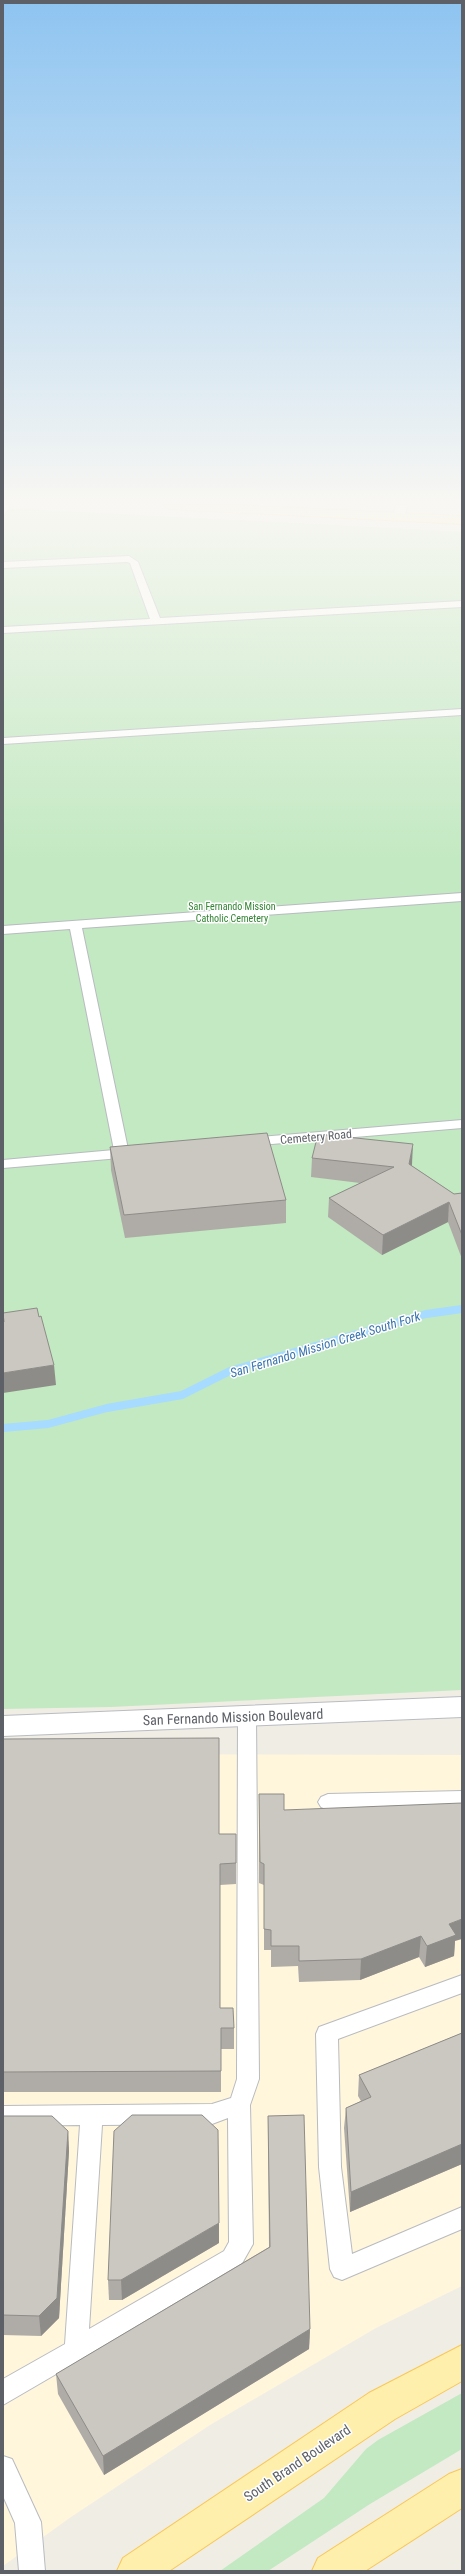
<svg xmlns="http://www.w3.org/2000/svg" width="465" height="2574" font-family="'Roboto Condensed',sans-serif">
  <style>
    .commercial { fill: #fff6dc }
    .green { fill: #c2e9c1 }
    .lines { fill: none; stroke-linecap: round; stroke-linejoin: round }
    .stream { stroke: #a7dbff; stroke-width: 8 }
    .service-casing { stroke: #b8bbc0; stroke-width: 2 }
    .minor-casing { stroke: #b8bbc0; stroke-width: 2 }
    .secondary-casing { stroke: #b9bcc2; stroke-width: 2 }
    .primary-casing { stroke: #f9c756; stroke-width: 2 }
    .service { fill: #fff; fill-rule: evenodd }
    .minor { fill: #fff; fill-rule: evenodd }
    .secondary { fill: #fff; fill-rule: evenodd }
    .primary { fill: #ffefac; fill-rule: evenodd }
    .wall { fill: #afaca7 }
    .shaded-wall { fill: #8e8c88 }
    .building { fill: #cbc8c2; stroke: #8e8c88 }
    .labels { text-anchor: middle; stroke-width: 3; stroke-linejoin: round; paint-order: stroke }
    .far-park-label { font-size: 10px; fill: #308331; stroke: #fff }
    .street-label { font-size: 12px; fill: #5d6167; stroke: #fff }
    .water-label { font-size: 13px; font-style: italic; fill: #3a75ae; stroke: #fff }
    .near-street-label { font-size: 14px; fill: #5d6167; stroke: #fff }
  </style>
  <rect width="100%" height="100%" fill="#f0ede5"/>
  <polygon class="commercial" points="3,1754 462,1755 462,2286 376,2328 210,2425 71,2517 3,2566"/>
  <g class="green">
    <polygon points="3,508 462,532 462,1690 111,1707 3,1709"/>
    <polygon points="462,2393 462,2449 370,2504 268,2571 220,2571 324,2498 366,2449 378,2440"/>
  </g>
  <g class="lines">
    <polyline class="stream" points="3,1428 48,1424 107,1408 182,1395 230,1371 426,1314 462,1309"/>
    <defs>
      <g id="service">
        <polygon points="4,505 12,505 3,515"/>
        <polygon points="129,556 138,562 160,618 462,601 462,607 3,633 3,627 150,619 130,563 127,562 3,568 3,562"/>
        <polygon points="462,709 462,715 3,744 3,738"/>
        <polygon points="462,893 462,901 82,928 128,1149 137,1150 139,1153 132,1157 3,1168 3,1160 114,1150 70,929 3,934 3,926"/>
        <polygon points="462,1120 462,1128 249,1146 242,1142 249,1138"/>
        <path d="M247,1709l7,2 2,5 3,363 -9,26 3,139 -13,23 -237,138v-26l62,-35 15,-219 -77,1v-20l209,-2 19,-6 6,-19 1,-363 2,-5zM228,2118l1,124 -5,9 -135,78 13,-204 110,-1z"/>
        <polygon points="462,1791 462,1807 328,1810 321,1807 318,1802 321,1797 328,1794"/>
        <polygon points="462,1975 462,1993 338,2039 341,2167 352,2254 462,2207 462,2229 342,2280 334,2277 330,2269 319,2167 316,2034 319,2027"/>
        <polygon points="3,2456 12,2459 41,2522 45,2571 19,2571 15,2523 3,2496"/>
      </g>
      <polygon id="minor" points="396,505 408,505 403,519 399,520 393,516"/>
      <polygon id="secondary" points="462,1697 462,1717 3,1736 3,1716"/>
      <g id="primary">
        <polygon points="163,505 232,505 462,516 462,524 169,509"/>
        <polygon points="462,2345 462,2381 395,2419 169,2571 117,2571 123,2558 369,2393"/>
        <polygon points="462,2469 462,2508 365,2571 312,2571 318,2558 449,2474"/>
      </g>
    </defs>
    <use href="#service" class="service-casing"/>
    <use href="#minor" class="minor-casing"/>
    <use href="#secondary" class="secondary-casing"/>
    <use href="#primary" class="primary-casing"/>
    <use href="#service" class="service"/>
    <use href="#minor" class="minor"/>
    <use href="#secondary" class="secondary"/>
    <use href="#primary" class="primary"/>
  </g>
  <g class="wall">
    <polygon points="110,1147 286,1200 286,1223 125,1238 111,1170"/>
    <polygon points="312,1158 412,1164 412,1166 454,1194 462,1193 462,1259 448,1222 382,1255 328,1217 329,1198 360,1183 311,1177"/>
    <polygon points="3,1739 219,1834 236,1834 236,1884 220,1885 220,2008 234,2028 234,2049 221,2049 221,2092 3,2092"/>
    <polygon points="259,1794 284,1810 455,1941 454,1956 425,1967 419,1957 360,1980 299,1982 298,1966 271,1967 271,1950 264,1950 264,1885 259,1883"/>
    <polygon points="462,2033 462,2164 350,2212 344,2128 346,2108 361,2101 358,2096 359,2075"/>
    <polygon points="3,2116 68,2131 69,2151 59,2318 41,2336 3,2335"/>
    <polygon points="268,2116 310,2329 309,2349 104,2475 58,2394 56,2374 269,2247 268,2136"/>
    <polygon points="219,2243 122,2300 109,2300 108,2280"/>
  </g>
  <g class="shaded-wall">
    <polygon points="413,1144 412,1164 408,1183 409,1164"/>
    <polygon points="449,1202 448,1222 382,1255 383,1235"/>
    <polygon points="54,1365 56,1385 3,1393 3,1373"/>
    <polygon points="462,1919 462,1939 455,1941 454,1956 425,1967 427,1946 449,1924"/>
    <polygon points="421,1936 419,1957 360,1980 361,1959"/>
    <polygon points="68,2131 69,2151 59,2318 41,2336 39,2316"/>
    <polygon points="462,2144 462,2164 350,2212 351,2192"/>
    <polygon points="219,2223 219,2243 122,2300 121,2280"/>
    <polygon points="310,2329 309,2349 104,2475 103,2456"/>
  </g>
  <g class="building">
    <polygon points="267,1133 286,1200 124,1215 110,1147"/>
    <polygon points="318,1134 413,1144 409,1164 454,1194 462,1193 462,1235 449,1202 383,1235 329,1198 394,1167 312,1158"/>
    <polygon points="37,1308 39,1317 41,1316 54,1365 3,1373 3,1322 4,1322 3,1313"/>
    <polygon points="219,1738 219,1834 236,1834 236,1863 220,1864 220,2008 233,2008 234,2028 221,2028 221,2071 3,2072 3,1739"/>
    <polygon points="259,1794 284,1794 284,1810 462,1803 462,1919 449,1924 456,1935 427,1946 421,1936 361,1959 299,1961 299,1946 271,1946 271,1930 264,1929 264,1864 260,1862"/>
    <polygon points="462,2033 462,2144 351,2192 346,2108 371,2097 359,2075"/>
    <polygon points="132,2115 202,2115 218,2130 219,2223 121,2280 108,2280 114,2131"/>
    <polygon points="304,2115 310,2329 103,2456 56,2374 270,2247 268,2116"/>
    <polygon points="3,2116 52,2116 68,2131 57,2298 39,2316 3,2315"/>
  </g>
  <linearGradient id="sky" x2="0" y2="1"><stop stop-color="#8ec4f1"/><stop offset="0.58" stop-color="#f8f7f3"/><stop offset="1" stop-color="#f8f7f3" stop-opacity="0"/></linearGradient>
  <rect width="465" height="865" fill="url(#sky)"/>
  <g class="labels">
    <g class="far-park-label">
      <text x="232" y="910">San Fernando Mission<tspan x="232" dy="12">Catholic Cemetery</tspan></text>
    </g>
    <g class="street-label">
      <text transform="translate(316 1137) rotate(-5)" y="4">Cemetery Road</text>
    </g>
    <g class="water-label">
      <text transform="translate(325 1344) rotate(-17)" y="5">San Fernando Mission Creek South Fork</text>
    </g>
    <g class="near-street-label">
      <text transform="translate(233 1717) rotate(-2)" y="5">San Fernando Mission Boulevard</text>
      <text transform="translate(297 2463) rotate(-34)" y="5">South Brand Boulevard</text>
    </g>
  </g>
  <rect width="465" height="2574" fill="none" stroke="#5d6167" stroke-width="8"/>
</svg>
